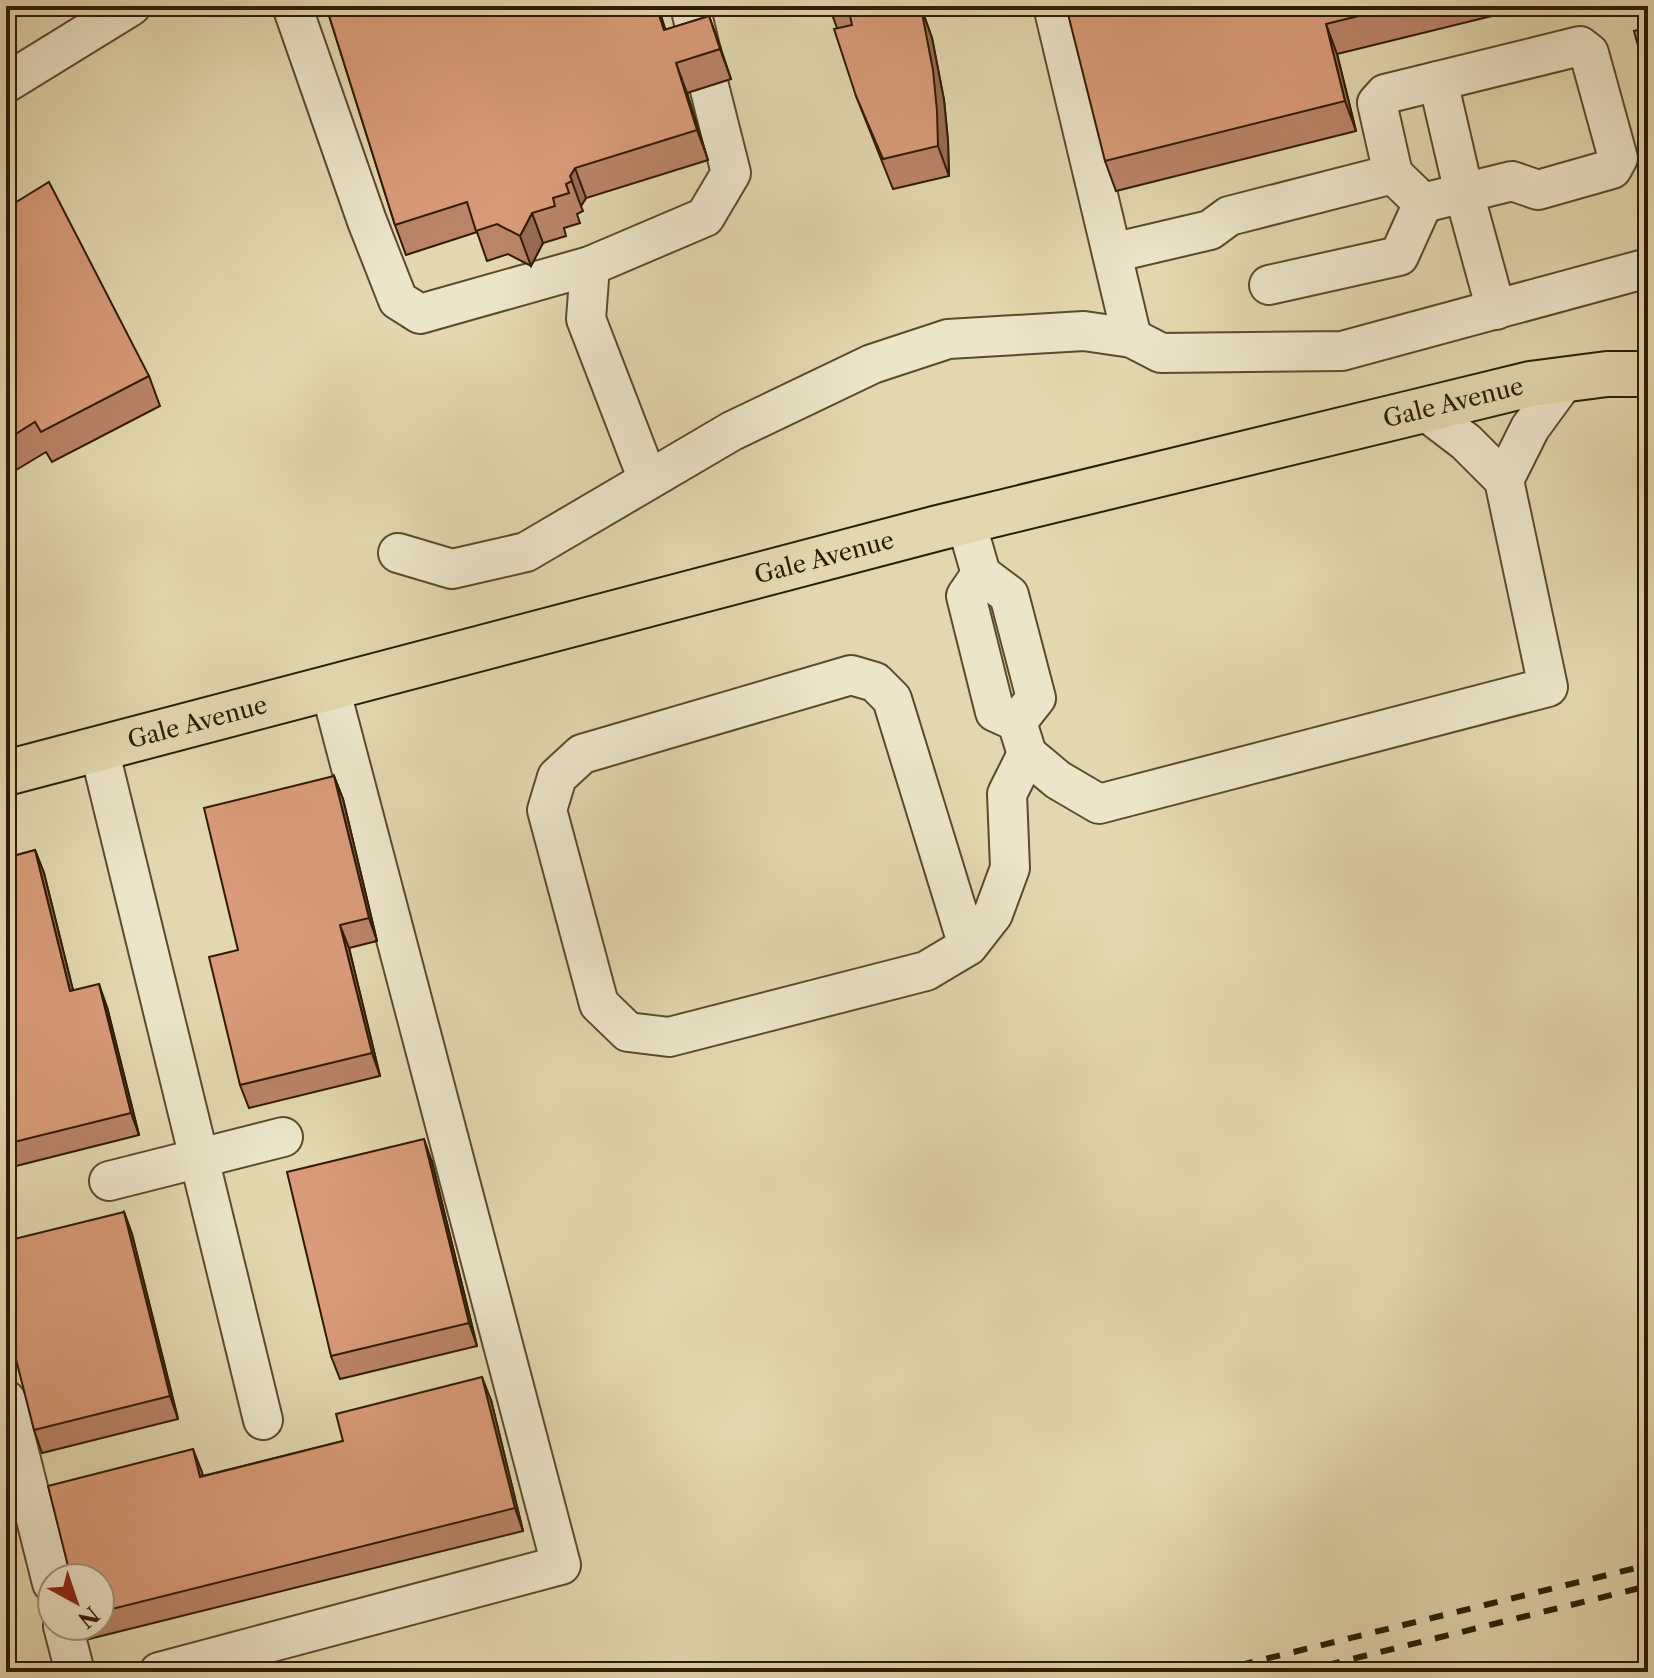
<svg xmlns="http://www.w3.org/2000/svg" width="1654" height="1678" font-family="'Libre Caslon Text',serif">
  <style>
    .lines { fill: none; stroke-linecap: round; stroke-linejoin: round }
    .minor-casing { stroke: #5c4a2d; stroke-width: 42 }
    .major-casing { stroke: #301b02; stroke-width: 48 }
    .minor { stroke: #ece5ca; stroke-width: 38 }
    .major { stroke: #e2d7ae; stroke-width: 44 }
    .rail { stroke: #301b02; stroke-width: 6; stroke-dasharray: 14 14; stroke-linecap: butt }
    .wall { fill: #ba8467; stroke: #301b02; stroke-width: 2 }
    .shaded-wall { fill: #976c54; stroke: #301b02; stroke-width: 2 }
    .building { fill: #d89a78; stroke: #301b02; stroke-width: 2 }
    .labels { text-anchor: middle; stroke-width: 6; stroke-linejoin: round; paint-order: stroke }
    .street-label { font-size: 24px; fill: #301b02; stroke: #ece5ca }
  </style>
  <rect width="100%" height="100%" fill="#e2d7ae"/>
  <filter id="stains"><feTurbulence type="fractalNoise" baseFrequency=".0025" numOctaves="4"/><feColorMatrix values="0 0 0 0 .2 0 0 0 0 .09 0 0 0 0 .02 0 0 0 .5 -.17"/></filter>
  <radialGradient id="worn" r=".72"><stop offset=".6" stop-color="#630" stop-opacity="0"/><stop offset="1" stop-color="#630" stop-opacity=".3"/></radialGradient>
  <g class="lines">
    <defs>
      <g id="minor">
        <polyline points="292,6 367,221 398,300 420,314 590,266"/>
        <polyline points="690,6 701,52"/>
        <polyline points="1053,6 1132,338"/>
        <polyline points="1438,81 1464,193 1496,310"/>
        <polyline points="6,83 131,6"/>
        <polyline points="1112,253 1210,230 1229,216 1393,174 1377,103 1385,94 1580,46 1589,53 1618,158 1612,169 1538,190 1512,181 1423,203 1393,174"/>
        <polyline points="1269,285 1399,256 1423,203"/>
        <polyline points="648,480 586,319 590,266 705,217 731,173 709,86"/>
        <polyline points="1504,480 1530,428 1565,380"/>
        <polyline points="966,522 981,574 1009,595 1036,698 1017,722"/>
        <polyline points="398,553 452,569 526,552 732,431 872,364 948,339 1084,331 1132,338 1161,353 1342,351 1648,268"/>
        <polyline points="981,574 966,596 995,712 1017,722 1027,754 1058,780 1099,804 1548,687 1504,480 1466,442 1424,410"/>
        <polyline points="99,749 263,1420"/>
        <polyline points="968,946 892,699 875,682 851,675 582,754 557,777 547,810 599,1004 628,1032 669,1037 926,971 968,946 993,914 1010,868 1007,794 1027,754"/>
        <polyline points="109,1181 283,1137"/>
        <polyline points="6,1400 52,1583"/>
        <polyline points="63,1626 75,1672"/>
        <polyline points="159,1672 561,1565 330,688"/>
      </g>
      <g id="major">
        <path id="s1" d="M6,773l932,-245 486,-118 106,-26 77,-10h41"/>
      </g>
    </defs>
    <use href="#minor" class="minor-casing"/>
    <use href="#major" class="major-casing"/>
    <use href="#minor" class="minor"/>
    <use href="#major" class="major"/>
    <g class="rail">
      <polyline points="1212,1672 1648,1565"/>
      <polyline points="1299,1672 1648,1586"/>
    </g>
  </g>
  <g class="wall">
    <polygon points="326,6 658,6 665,30 709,16 731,79 687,93 708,160 586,198 581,206 583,211 577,214 580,223 564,228 566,236 543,243 531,266 508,254 487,261 477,232 406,255 395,225"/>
    <polygon points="829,6 924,6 926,11 923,12 932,38 944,100 948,141 949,176 893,189 856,96 837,28"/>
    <polygon points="1101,6 1498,6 1500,14 1337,54 1356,131 1116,191 1105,161"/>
    <polygon points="6,205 149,376 160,406 52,462 46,452 6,476"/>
    <polygon points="334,776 343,799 377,941 349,948 380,1076 249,1108 240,1085"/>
    <polygon points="35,850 44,873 73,991 107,1007 139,1135 8,1168 6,1163 6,858"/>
    <polygon points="432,1162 477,1346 340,1379 331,1356"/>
    <polygon points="124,1212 132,1234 178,1419 42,1453 34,1430"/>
    <polygon points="491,1400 523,1531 89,1639 84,1626 100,1626 100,1578 203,1476 343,1441"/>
  </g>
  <g class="shaded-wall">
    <polygon points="656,6 658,6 675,60 664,30"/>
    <polygon points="921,8 932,38 944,100 948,141 949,176 938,146"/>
    <polygon points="709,16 720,46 731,79 720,49"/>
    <polygon points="1326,24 1337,54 1356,131 1345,101"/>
    <polygon points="676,63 687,93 708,160 697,130"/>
    <polygon points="575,168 586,198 581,206 570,176"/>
    <polygon points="532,213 543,243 531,266 520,236"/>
    <polygon points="334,776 343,799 377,941 369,918"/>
    <polygon points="35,850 44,873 79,1014 70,991"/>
    <polygon points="340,925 349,948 380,1076 372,1053"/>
    <polygon points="99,984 107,1007 139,1135 131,1113"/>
    <polygon points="424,1139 432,1162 477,1346 469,1323"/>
    <polygon points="124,1212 132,1234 178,1419 170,1396"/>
    <polygon points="482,1377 491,1400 523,1531 515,1508"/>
    <polygon points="193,1449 202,1472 209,1500 200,1477"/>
  </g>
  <g class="building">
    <polygon points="326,6 656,6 664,30 709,16 720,49 676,63 697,130 575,168 570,176 572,181 566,184 569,193 553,198 555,206 532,213 520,236 497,224 476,231 467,202 395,225"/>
    <polygon points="848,6 901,6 903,12 921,8 933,70 937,111 938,146 883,159 856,96 834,29 852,25"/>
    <polygon points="1101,6 1399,6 1326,24 1345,101 1105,161 1068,14"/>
    <polygon points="1648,27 1648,82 1634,31"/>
    <polygon points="49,182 149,376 41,432 35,422 6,440 6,205 8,207"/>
    <polygon points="334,776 369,918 340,925 372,1053 240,1085 209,957 238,950 204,808"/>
    <polygon points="35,850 70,991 99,984 131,1113 6,1144 6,858"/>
    <polygon points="424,1139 469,1323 331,1356 287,1172"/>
    <polygon points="124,1212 170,1396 34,1430 6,1320 6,1241"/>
    <polygon points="482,1377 515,1508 100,1612 100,1578 71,1578 48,1486 193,1449 200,1477 343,1441 336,1414"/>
  </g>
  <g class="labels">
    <g class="street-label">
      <text dy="8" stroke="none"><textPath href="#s1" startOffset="1494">Gale Avenue</textPath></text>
      <text dy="8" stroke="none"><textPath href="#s1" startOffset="846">Gale Avenue</textPath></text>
      <text dy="8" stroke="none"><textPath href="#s1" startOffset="198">Gale Avenue</textPath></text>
    </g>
  </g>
  <rect width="1654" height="1678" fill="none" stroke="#e2d7ae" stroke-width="32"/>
  <rect x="8" y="8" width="1638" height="1662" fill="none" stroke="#301b02" stroke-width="4"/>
  <rect x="16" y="16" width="1622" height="1646" fill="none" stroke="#301b02" stroke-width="2"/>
  <g transform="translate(76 1602) rotate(140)"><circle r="38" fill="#ece5ca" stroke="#a1947a" stroke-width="2"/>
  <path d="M0-6L14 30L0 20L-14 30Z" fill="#8f2418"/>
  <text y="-12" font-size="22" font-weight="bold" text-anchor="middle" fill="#301b02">N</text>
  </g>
  <rect width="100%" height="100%" filter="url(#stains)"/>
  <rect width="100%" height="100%" fill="url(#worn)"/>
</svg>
